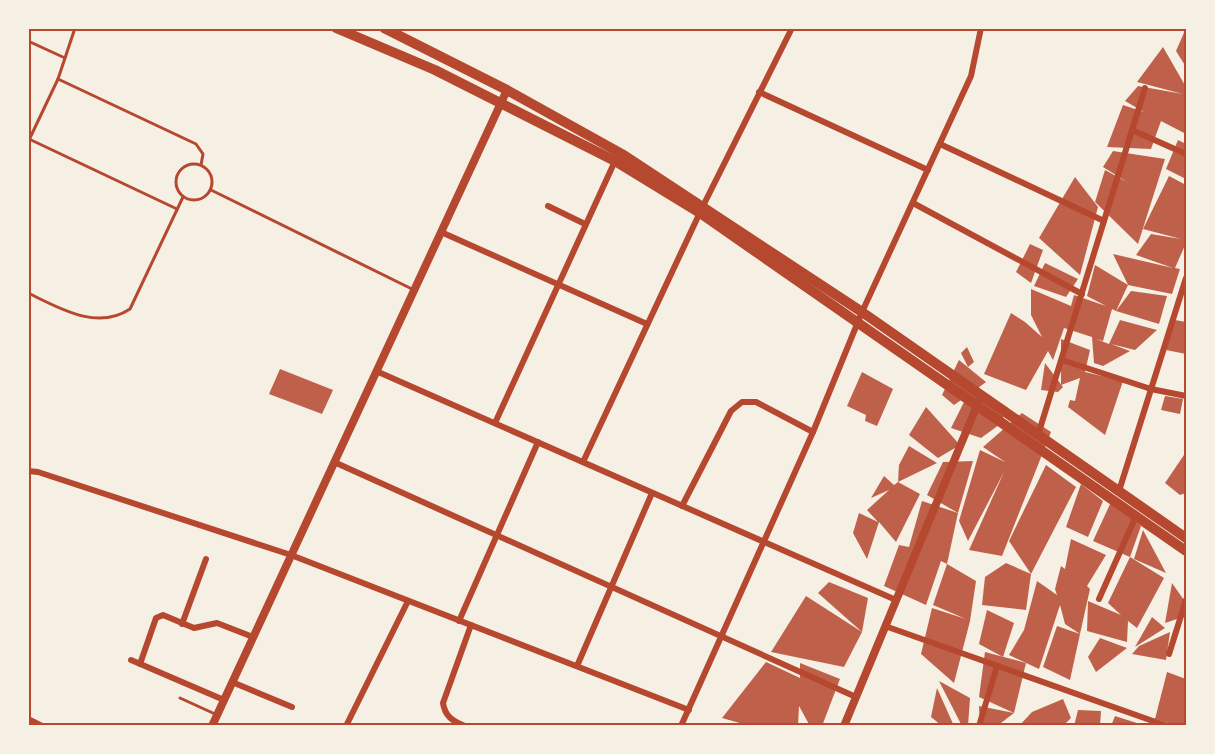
<svg xmlns="http://www.w3.org/2000/svg" width="1215" height="754" font-family="'Open Sans',sans-serif">
  <style>
    .building { fill: #bf614a }
    .lines { fill: none; stroke-linecap: round; stroke-linejoin: round }
    .service { stroke: #b5482f; stroke-width: 3 }
    .minor { stroke: #b5482f; stroke-width: 6 }
    .tertiary { stroke: #b5482f; stroke-width: 8 }
    .primary { stroke: #b5482f; stroke-width: 10 }
    .neatline { fill: none; stroke: #b5482f; stroke-width: 2 }
  </style>
  <rect width="100%" height="100%" fill="#f6efe4"/>
  <g class="building">
    <polygon points="1186,28 1186,67 1176,51"/>
    <polygon points="1163,47 1186,87 1186,134 1161,121 1151,149 1107,147 1123,105 1144,112 1125,101 1138,86 1183,94 1137,82"/>
    <polygon points="1178,140 1186,144 1186,179 1166,169"/>
    <polygon points="1113,151 1165,159 1138,244 1095,202 1105,170 1127,182 1103,167"/>
    <polygon points="1169,176 1186,185 1186,243 1175,268 1180,269 1172,294 1128,285 1113,254 1173,268 1136,255 1151,234 1181,239 1143,229"/>
    <polygon points="1075,177 1098,207 1080,275 1039,238"/>
    <polygon points="1030,244 1043,250 1031,283 1016,272"/>
    <polygon points="1045,263 1078,279 1066,297 1034,286"/>
    <polygon points="1095,265 1128,285 1116,311 1131,291 1167,296 1159,324 1116,311 1112,309 1103,341 1096,339 1109,344 1120,320 1157,330 1135,350 1111,344 1130,351 1103,366 1094,363 1092,337 1064,328 1053,360 1048,351 1026,390 984,374 1011,313 1025,322 1042,337 1031,315 1031,289 1071,306 1074,295 1106,306 1087,296"/>
    <polygon points="1175,320 1186,322 1186,354 1166,350"/>
    <polygon points="1061,339 1090,350 1085,372 1123,381 1105,435 1068,407 1070,400 1075,401 1080,378 1061,385"/>
    <polygon points="967,347 974,362 968,367 961,353"/>
    <polygon points="959,360 986,382 978,388 1008,408 999,425 981,438 951,428 967,396 954,405 942,395"/>
    <polygon points="1045,363 1063,387 1058,392 1041,390"/>
    <polygon points="280,369 333,390 322,414 269,394"/>
    <polygon points="862,372 893,389 877,426 865,421 866,415 847,406"/>
    <polygon points="1165,396 1183,399 1180,414 1161,410"/>
    <polygon points="926,407 960,445 938,458 909,435"/>
    <polygon points="1022,413 1051,432 1002,556 969,550 1004,472 968,541 959,521 980,450 1005,462 983,447"/>
    <polygon points="909,446 937,463 898,482 899,465"/>
    <polygon points="1186,452 1186,493 1180,495 1165,483"/>
    <polygon points="973,461 958,513 927,495 943,462"/>
    <polygon points="1046,465 1076,487 1031,574 1009,541"/>
    <polygon points="884,476 894,485 898,482 920,494 896,542 879,522 867,559 853,533 859,513 878,522 867,510 889,490 871,498"/>
    <polygon points="1081,484 1103,501 1088,537 1066,527"/>
    <polygon points="922,501 958,513 947,564 941,561 926,605 884,586 899,545 909,547"/>
    <polygon points="1111,502 1141,526 1130,557 1093,541"/>
    <polygon points="1143,530 1166,573 1134,559"/>
    <polygon points="1071,539 1106,555 1087,586 1090,589 1080,634 1065,624 1060,605 1039,669 1009,655 1024,630 1037,581 1057,595 1055,589 1061,566 1065,569"/>
    <polygon points="1130,557 1164,578 1137,628 1128,621 1127,642 1087,631 1088,601 1121,615 1108,603"/>
    <polygon points="1006,563 1031,574 1026,610 982,605 985,577"/>
    <polygon points="947,564 976,581 970,621 954,683 921,654 932,608 966,619 933,605"/>
    <polygon points="829,582 868,598 862,632 818,593"/>
    <polygon points="1172,583 1186,603 1186,616 1165,623"/>
    <polygon points="806,596 862,632 844,667 771,652"/>
    <polygon points="987,610 1014,623 1003,657 979,644"/>
    <polygon points="1152,617 1165,628 1135,647"/>
    <polygon points="1057,626 1080,634 1070,680 1043,667"/>
    <polygon points="1170,632 1166,660 1132,654 1139,646"/>
    <polygon points="1100,638 1127,648 1096,672 1088,657"/>
    <polygon points="985,652 1026,663 1014,713 979,697"/>
    <polygon points="766,662 800,678 800,663 840,679 822,726 810,726 799,706 798,726 750,726 722,718"/>
    <polygon points="1167,672 1186,679 1186,726 1177,726 1155,719"/>
    <polygon points="939,681 970,698 968,726 962,726"/>
    <polygon points="937,688 954,726 942,726 931,717"/>
    <polygon points="1063,699 1071,718 1063,726 1019,726 1032,712"/>
    <polygon points="979,706 1014,713 997,726 980,726"/>
    <polygon points="1078,710 1101,711 1100,726 1074,726"/>
    <polygon points="1115,716 1143,725 1143,726 1111,726"/>
  </g>
  <g class="lines">
    <g class="service">
      <polyline points="28,41 65,58"/>
      <polyline points="58,79 196,144 203,154 201,165"/>
      <polyline points="29,139 177,209"/>
      <polyline points="29,140 58,79 75,28"/>
      <circle cx="194" cy="182" r="18"/>
      <polyline points="211,190 414,290"/>
      <path d="M28,293c31,15 69,38 102,16l53,-112"/>
      <polyline points="180,698 215,714"/>
    </g>
    <g class="minor">
      <polyline points="759,92 928,170"/>
      <polyline points="1132,130 1186,154"/>
      <polyline points="940,144 1104,221"/>
      <polyline points="913,203 1082,294"/>
      <polyline points="548,206 585,224"/>
      <polyline points="441,232 647,324"/>
      <polyline points="1062,360 1151,389 1186,396"/>
      <polyline points="376,371 896,600"/>
      <polyline points="495,423 615,161"/>
      <polyline points="1038,435 1145,88"/>
      <polyline points="334,462 856,697"/>
      <polyline points="583,462 703,206 792,28"/>
      <polyline points="28,471 38,472 291,555 689,710"/>
      <polyline points="1119,491 1186,278"/>
      <polyline points="682,506 731,411 742,402 756,402 813,432"/>
      <polyline points="1099,599 1136,516"/>
      <polyline points="459,621 538,442"/>
      <polyline points="182,624 206,559"/>
      <polyline points="885,626 1167,726"/>
      <polyline points="1169,654 1186,600"/>
      <polyline points="131,660 224,700"/>
      <polyline points="140,664 156,618 163,615 194,628 217,623 253,637"/>
      <polyline points="577,666 652,493"/>
      <polyline points="232,682 292,707"/>
      <polyline points="28,719 42,726"/>
      <polyline points="346,726 408,601"/>
      <path d="M465,726c-13,-5 -20,-10 -22,-23l28,-78"/>
      <polyline points="681,726 813,432 862,312 971,76 981,28"/>
      <polyline points="979,726 997,666"/>
    </g>
    <g class="tertiary">
      <polyline points="212,726 507,90"/>
      <polyline points="844,726 978,403"/>
    </g>
    <g class="primary">
      <polyline points="336,28 435,70 615,161 700,213 1186,551"/>
      <polyline points="384,28 507,90 622,154 862,312 1186,538"/>
    </g>
  </g>
  <rect width="1215" height="754" fill="none" stroke="#f6efe4" stroke-width="60"/>
  <rect x="30" y="30" width="1155" height="694" class="neatline"/>
</svg>
